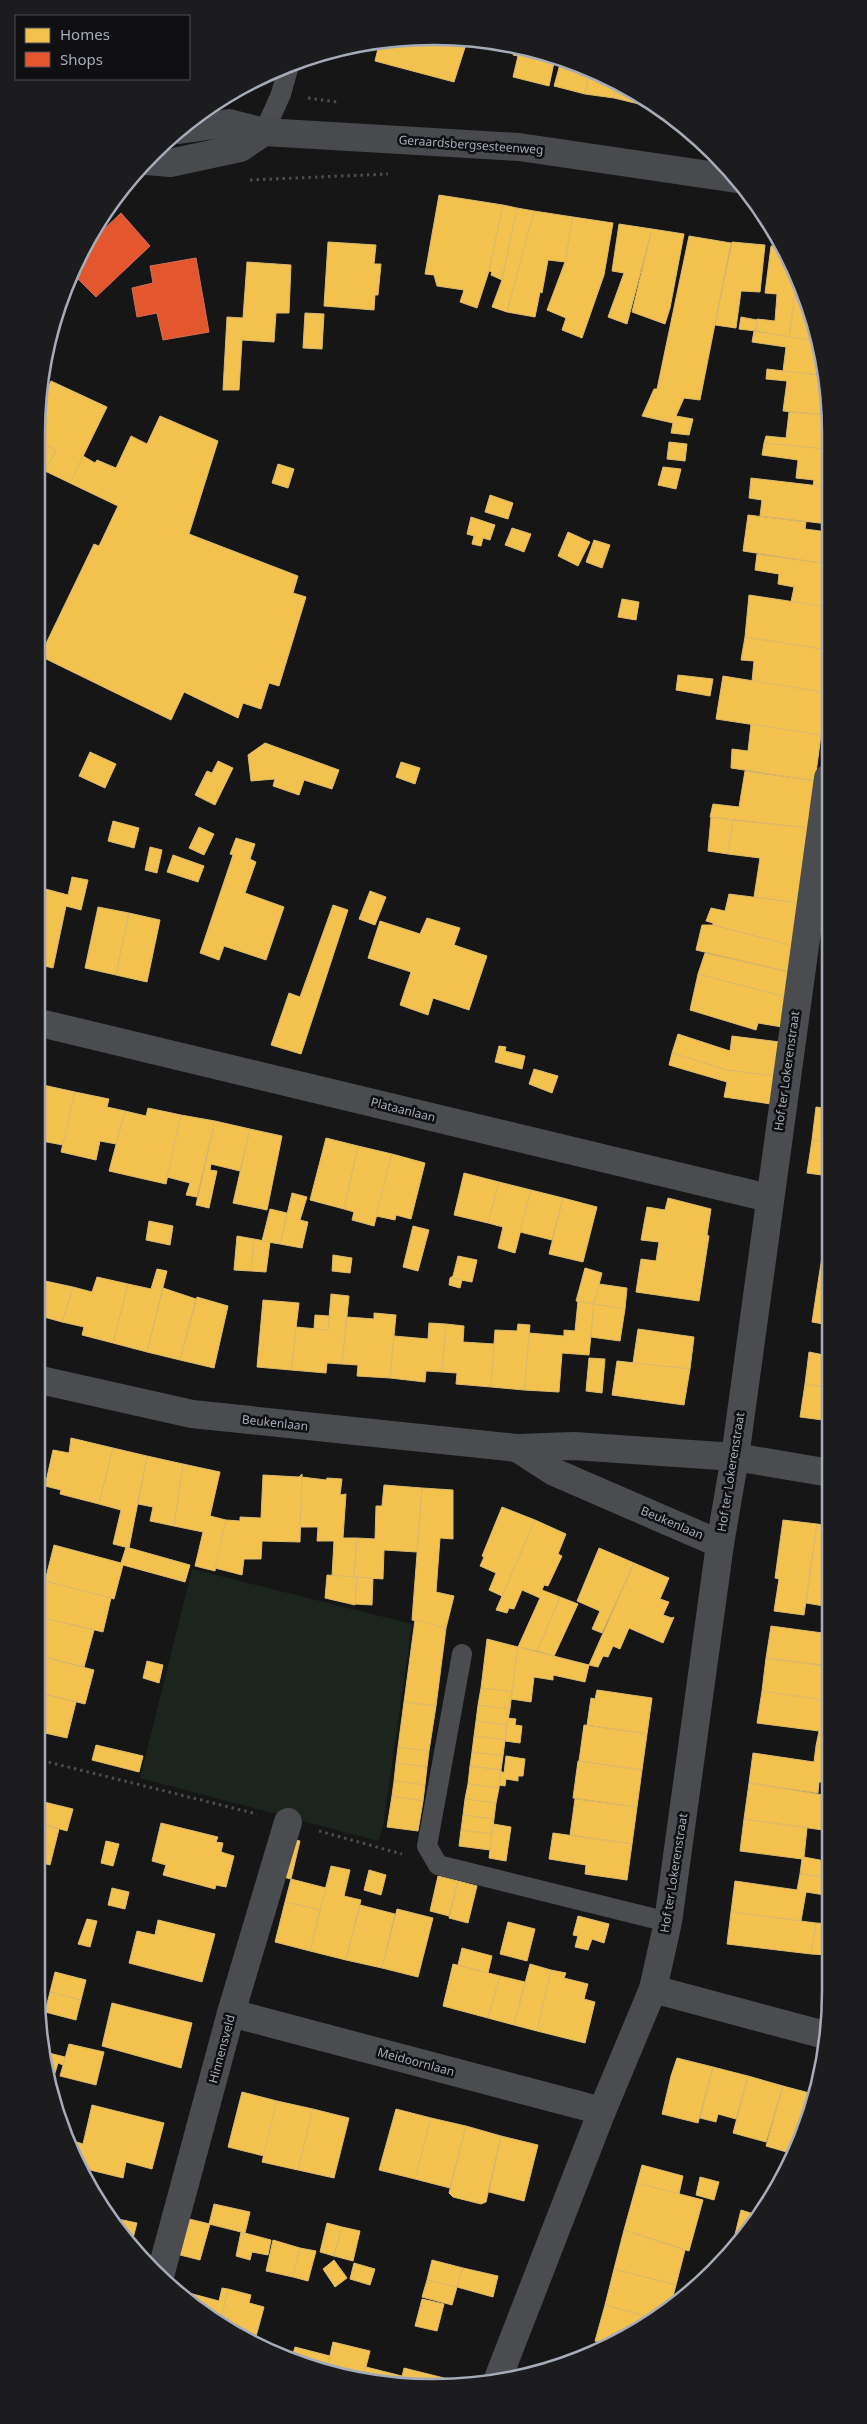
<svg xmlns="http://www.w3.org/2000/svg" width="867" height="2424" font-family="'Noto Sans',sans-serif">
  <style>
    .green { fill: #1c241e }
    .homes { fill: #f2c14e; stroke: #dbba6e }
    .shops { fill: #e4572e; stroke: #d17057 }
    .lines { fill: none; stroke-linecap: round; stroke-linejoin: round }
    .path { stroke: #4c4d51; stroke-width: 3; stroke-dasharray: 2.5 4; stroke-linecap: butt }
    .service { stroke: #4a4c4f; stroke-width: 20 }
    .minor { stroke: #4a4c4f; stroke-width: 28 }
    .secondary { stroke: #484a4e; stroke-width: 28 }
    .labels { text-anchor: middle; stroke-width: 5; stroke-linejoin: round; paint-order: stroke }
    .street-label { font-size: 12px; fill: #a6abb8; stroke: #101012 }
    .rim { fill: none; stroke: #a6abb8; stroke-width: 2.5 }
  </style>
  <rect width="100%" height="100%" fill="#161616"/>
  <polygon class="green" points="192,1569 412,1624 383,1827 378,1841 140,1778"/>
  <g class="homes">
    <polygon points="459,37 468,38 454,82 375,61 380,40"/>
    <polygon points="514,46 536,50 555,58 549,86 513,77 518,56 513,55"/>
    <polygon points="555,58 590,72 585,94 554,86 560,64 554,63"/>
    <polygon points="590,72 617,83 614,98 585,94"/>
    <polygon points="617,83 632,90 641,97 639,104 614,98"/>
    <polygon points="439,195 503,205 489,271 477,308 460,302 464,290 437,286 434,275 425,274"/>
    <polygon points="503,205 517,208 502,280 491,275 492,272 489,271"/>
    <polygon points="517,208 534,211 507,312 492,307 502,280"/>
    <polygon points="534,211 573,217 565,262 548,260 542,293 540,292 535,317 507,312"/>
    <polygon points="573,217 613,223 604,275 582,338 562,330 566,318 547,310 565,262"/>
    <polygon points="619,224 652,229 627,324 608,317 624,273 612,271"/>
    <polygon points="652,229 684,234 670,308 665,324 632,312"/>
    <polygon points="689,236 731,243 700,400 684,398 676,416 693,419 689,435 671,433 673,423 642,416 654,389 657,389"/>
    <polygon points="328,242 376,245 374,264 381,264 378,295 375,295 374,310 324,306"/>
    <polygon points="732,242 765,245 760,292 741,291 736,328 715,325"/>
    <polygon points="771,246 783,248 790,258 797,282 789,337 756,331 757,319 775,321 777,294 765,293"/>
    <polygon points="247,262 291,265 289,313 276,313 274,342 242,340 239,390 223,390 227,317 243,318"/>
    <polygon points="797,282 815,341 789,337"/>
    <polygon points="305,313 324,314 322,349 303,348"/>
    <polygon points="741,317 757,320 756,331 739,329"/>
    <polygon points="754,331 815,341 826,376 783,371 786,347 752,342"/>
    <polygon points="767,369 826,376 827,415 783,411 787,381 766,379"/>
    <polygon points="51,381 107,407 70,483 45,471 56,450 36,441 40,404"/>
    <polygon points="789,412 827,415 827,449 764,443 766,436 786,438"/>
    <polygon points="160,416 218,441 189,534 298,576 293,593 306,597 279,686 269,683 261,709 243,703 238,718 184,692 171,720 40,656 94,544 99,546 118,506 70,483 83,456 95,463 97,460 116,468 131,436 147,444"/>
    <polygon points="36,441 56,450 45,471 36,467"/>
    <polygon points="669,442 687,444 685,461 667,459"/>
    <polygon points="764,443 827,449 828,487 813,486 814,480 796,478 798,460 762,455"/>
    <polygon points="278,464 294,469 288,488 272,483"/>
    <polygon points="663,467 681,469 676,489 658,485"/>
    <polygon points="751,478 828,487 828,524 760,516 762,500 749,498"/>
    <polygon points="490,495 513,503 508,519 485,512"/>
    <polygon points="748,515 806,522 805,529 828,532 828,564 743,551"/>
    <polygon points="471,517 495,525 490,540 483,538 481,546 472,544 474,536 467,534"/>
    <polygon points="512,528 531,534 524,552 505,545"/>
    <polygon points="568,532 590,542 578,566 558,556"/>
    <polygon points="594,540 610,545 602,568 586,562"/>
    <polygon points="757,554 828,564 828,607 791,602 794,587 778,584 779,574 755,570"/>
    <polygon points="749,595 828,607 828,650 745,637"/>
    <polygon points="622,599 639,602 636,620 618,617"/>
    <polygon points="745,637 828,650 828,693 752,681 754,661 741,660"/>
    <polygon points="678,675 713,679 710,696 676,690"/>
    <polygon points="723,676 828,693 821,735 716,719"/>
    <polygon points="751,724 821,735 815,781 731,768 732,749 748,751"/>
    <polygon points="265,743 339,770 332,789 304,780 299,795 273,786 275,779 251,781 248,755"/>
    <polygon points="90,752 116,764 105,788 79,776"/>
    <polygon points="218,761 233,768 215,805 195,795 207,771 212,773"/>
    <polygon points="401,762 420,768 415,784 396,777"/>
    <polygon points="745,771 815,781 809,828 710,817 713,804 739,807"/>
    <polygon points="711,817 733,820 728,854 708,851"/>
    <polygon points="733,820 809,828 799,903 754,897 760,858 728,854"/>
    <polygon points="113,821 139,828 134,848 108,841"/>
    <polygon points="199,827 214,834 204,855 189,848"/>
    <polygon points="236,838 255,844 250,859 256,862 245,893 284,907 266,960 224,946 219,960 200,953 233,855 230,854"/>
    <polygon points="150,847 162,850 157,873 145,870"/>
    <polygon points="173,855 204,866 198,882 167,872"/>
    <polygon points="72,877 88,880 81,910 66,906 53,968 36,964 38,887 68,895"/>
    <polygon points="370,891 386,897 375,925 359,919"/>
    <polygon points="729,894 799,903 793,946 713,925 713,923 706,921 711,908 725,911"/>
    <polygon points="333,905 348,910 301,1054 271,1045 289,993 300,997"/>
    <polygon points="98,907 129,913 116,975 85,968"/>
    <polygon points="129,913 160,920 147,982 116,975"/>
    <polygon points="427,918 460,928 454,945 487,956 469,1010 433,998 428,1015 400,1005 411,972 368,958 380,921 420,934"/>
    <polygon points="702,925 713,925 793,946 789,972 696,950"/>
    <polygon points="705,953 789,972 786,997 698,974"/>
    <polygon points="698,974 786,997 782,1027 758,1023 756,1030 690,1010"/>
    <polygon points="678,1034 730,1051 732,1036 780,1042 775,1076 727,1070 672,1053"/>
    <polygon points="499,1046 506,1047 505,1051 525,1056 522,1069 495,1062"/>
    <polygon points="672,1053 727,1070 775,1076 771,1104 724,1097 727,1082 669,1065"/>
    <polygon points="534,1069 558,1076 552,1093 529,1084"/>
    <polygon points="36,1084 43,1085 36,1114"/>
    <polygon points="43,1085 75,1092 63,1145 36,1140 36,1114"/>
    <polygon points="75,1092 109,1099 107,1107 125,1111 116,1144 100,1141 96,1160 61,1152"/>
    <polygon points="816,1107 829,1109 829,1143 812,1140"/>
    <polygon points="148,1108 181,1115 166,1184 109,1171 125,1111 146,1116"/>
    <polygon points="181,1115 215,1121 197,1197 186,1195 190,1183 167,1177"/>
    <polygon points="215,1121 250,1129 240,1171 211,1164 210,1170 217,1171 209,1208 196,1205"/>
    <polygon points="250,1129 282,1136 267,1210 233,1203"/>
    <polygon points="326,1138 358,1146 344,1209 310,1200"/>
    <polygon points="812,1140 829,1143 829,1176 807,1173"/>
    <polygon points="358,1146 392,1154 374,1226 352,1220 354,1212 344,1209"/>
    <polygon points="392,1154 425,1163 411,1219 396,1215 395,1220 376,1216"/>
    <polygon points="464,1173 499,1182 488,1223 454,1215"/>
    <polygon points="499,1182 531,1190 515,1253 498,1248 503,1227 488,1223"/>
    <polygon points="531,1190 563,1198 552,1240 520,1232"/>
    <polygon points="292,1193 307,1197 300,1220 308,1222 302,1248 280,1244"/>
    <polygon points="563,1198 597,1207 583,1262 549,1254"/>
    <polygon points="668,1198 711,1209 707,1235 709,1236 699,1301 636,1292 641,1259 656,1261 659,1242 641,1240 647,1207 665,1210"/>
    <polygon points="270,1209 287,1213 280,1244 262,1241"/>
    <polygon points="149,1221 173,1226 170,1245 146,1240"/>
    <polygon points="826,1225 829,1226 829,1258 822,1257"/>
    <polygon points="413,1226 429,1230 418,1271 403,1267"/>
    <polygon points="237,1236 254,1239 251,1271 234,1270"/>
    <polygon points="254,1239 270,1242 266,1272 251,1271"/>
    <polygon points="333,1255 352,1258 350,1273 332,1271"/>
    <polygon points="458,1256 477,1260 472,1282 450,1278 453,1276"/>
    <polygon points="822,1257 829,1258 829,1291 817,1289"/>
    <polygon points="585,1268 602,1273 594,1304 576,1301"/>
    <polygon points="157,1269 167,1271 147,1352 113,1343 128,1284 151,1289"/>
    <polygon points="97,1277 128,1284 113,1343 82,1335 84,1327 62,1322 73,1287 92,1292"/>
    <polygon points="450,1278 462,1280 460,1288 449,1285"/>
    <polygon points="36,1279 73,1287 62,1322 44,1317 42,1325 36,1323"/>
    <polygon points="599,1284 627,1288 625,1309 594,1304"/>
    <polygon points="163,1288 196,1299 180,1360 147,1352"/>
    <polygon points="817,1289 829,1291 829,1325 812,1322"/>
    <polygon points="331,1294 349,1296 342,1364 327,1363 326,1373 291,1370 296,1327 328,1330"/>
    <polygon points="197,1297 228,1306 214,1368 180,1360"/>
    <polygon points="263,1300 299,1303 291,1370 257,1367"/>
    <polygon points="578,1301 594,1304 589,1355 562,1353 559,1392 524,1390 529,1333 564,1336 564,1330 575,1331"/>
    <polygon points="594,1304 625,1309 620,1341 591,1337"/>
    <polygon points="374,1313 396,1315 390,1378 357,1376 358,1365 342,1364 347,1317 374,1319"/>
    <polygon points="315,1315 329,1316 328,1330 314,1329"/>
    <polygon points="429,1323 446,1324 442,1372 426,1371 425,1382 390,1378 394,1336 428,1339"/>
    <polygon points="446,1324 464,1326 463,1342 494,1344 491,1387 456,1384 457,1373 442,1372"/>
    <polygon points="518,1324 530,1325 524,1390 491,1387 495,1330 517,1331"/>
    <polygon points="638,1329 694,1337 690,1369 633,1363"/>
    <polygon points="809,1352 829,1356 829,1388 805,1384"/>
    <polygon points="589,1358 605,1359 602,1393 586,1391"/>
    <polygon points="617,1361 690,1369 684,1405 612,1395"/>
    <polygon points="805,1384 829,1388 830,1421 800,1417"/>
    <polygon points="71,1438 113,1448 99,1504 60,1494 61,1490 45,1486 53,1450 69,1453"/>
    <polygon points="113,1448 147,1456 129,1548 113,1544 121,1510 99,1504"/>
    <polygon points="147,1456 183,1464 174,1526 150,1521 153,1507 138,1504"/>
    <polygon points="183,1464 220,1472 210,1516 226,1520 215,1571 195,1566 203,1532 174,1526"/>
    <polygon points="302,1474 300,1542 262,1541 261,1559 244,1559 242,1575 215,1568 226,1520 240,1521 240,1517 261,1518 263,1475 299,1477"/>
    <polygon points="302,1477 326,1480 327,1478 342,1479 340,1495 346,1494 343,1538 357,1538 354,1577 332,1576 334,1541 317,1541 318,1527 300,1527"/>
    <polygon points="384,1485 422,1488 417,1552 384,1550 383,1579 354,1577 357,1538 375,1539 376,1506 382,1506"/>
    <polygon points="422,1488 453,1490 453,1539 440,1538 436,1592 454,1596 446,1628 412,1620"/>
    <polygon points="502,1507 535,1520 502,1596 489,1590 496,1573 480,1566 484,1557 482,1556"/>
    <polygon points="535,1520 566,1534 558,1554 562,1556 548,1586 544,1585 542,1590 560,1597 537,1651 518,1647 540,1598 522,1590 514,1609 509,1608 507,1613 496,1610"/>
    <polygon points="783,1520 817,1524 804,1615 774,1611 779,1579 775,1578"/>
    <polygon points="817,1524 830,1526 830,1607 806,1603"/>
    <polygon points="54,1545 121,1563 126,1547 190,1565 185,1582 123,1565 114,1599 45,1581"/>
    <polygon points="599,1548 634,1563 602,1633 592,1629 600,1611 577,1601"/>
    <polygon points="634,1563 669,1578 660,1599 669,1602 663,1615 672,1618 674,1617 663,1643 629,1628 620,1649 613,1646 608,1657 603,1656 598,1667 589,1665"/>
    <polygon points="327,1575 357,1577 355,1605 325,1598"/>
    <polygon points="357,1577 373,1578 372,1605 355,1604"/>
    <polygon points="45,1581 111,1598 103,1632 36,1616"/>
    <polygon points="560,1597 578,1604 554,1656 537,1651"/>
    <polygon points="36,1616 94,1630 84,1667 36,1655"/>
    <polygon points="415,1620 446,1628 436,1706 404,1702"/>
    <polygon points="771,1626 830,1634 830,1666 766,1658"/>
    <polygon points="487,1639 518,1647 512,1692 481,1688"/>
    <polygon points="518,1647 589,1665 585,1682 553,1675 553,1680 534,1677 531,1702 511,1699"/>
    <polygon points="36,1655 94,1670 85,1704 36,1692"/>
    <polygon points="766,1658 826,1666 821,1700 762,1691"/>
    <polygon points="147,1661 163,1665 159,1683 143,1678"/>
    <polygon points="481,1688 512,1692 510,1709 478,1705"/>
    <polygon points="597,1690 652,1698 647,1734 587,1725 591,1698 595,1699"/>
    <polygon points="762,1691 830,1701 830,1748 816,1746 819,1731 757,1723"/>
    <polygon points="36,1692 76,1702 67,1738 36,1731"/>
    <polygon points="404,1702 436,1706 429,1751 398,1747"/>
    <polygon points="478,1705 510,1709 507,1725 476,1721"/>
    <polygon points="508,1718 516,1719 515,1725 522,1726 520,1743 505,1741"/>
    <polygon points="476,1721 507,1725 505,1740 474,1736"/>
    <polygon points="584,1725 647,1734 642,1770 579,1761"/>
    <polygon points="474,1736 505,1740 503,1756 472,1752"/>
    <polygon points="96,1745 143,1756 139,1772 92,1760"/>
    <polygon points="816,1746 830,1748 830,1765 825,1765 823,1782 819,1782 818,1793 749,1783 753,1753 814,1762"/>
    <polygon points="398,1747 429,1751 427,1767 396,1763"/>
    <polygon points="472,1752 503,1756 501,1770 470,1766"/>
    <polygon points="506,1756 525,1759 523,1776 518,1776 518,1781 506,1779 505,1786 499,1785 501,1771 504,1773"/>
    <polygon points="578,1761 642,1770 637,1807 573,1798"/>
    <polygon points="396,1763 427,1767 425,1785 394,1781"/>
    <polygon points="470,1766 501,1770 499,1788 468,1784"/>
    <polygon points="394,1781 425,1785 423,1801 392,1796"/>
    <polygon points="749,1783 824,1795 821,1816 830,1818 830,1831 744,1819"/>
    <polygon points="36,1784 44,1786 40,1801 73,1809 67,1831 36,1822"/>
    <polygon points="468,1784 499,1788 496,1803 465,1799"/>
    <polygon points="392,1796 423,1801 418,1831 387,1827"/>
    <polygon points="465,1799 496,1803 494,1819 463,1815"/>
    <polygon points="575,1799 637,1807 632,1844 570,1835"/>
    <polygon points="463,1815 494,1819 492,1834 461,1830"/>
    <polygon points="744,1819 807,1828 804,1857 830,1862 831,1878 800,1874 802,1859 740,1851"/>
    <polygon points="36,1822 59,1829 50,1865 36,1861"/>
    <polygon points="161,1823 218,1837 216,1842 223,1843 221,1852 234,1856 226,1887 216,1885 215,1889 163,1875 166,1865 152,1861"/>
    <polygon points="493,1824 511,1827 506,1861 489,1858"/>
    <polygon points="461,1830 492,1834 490,1850 459,1846"/>
    <polygon points="553,1833 632,1844 627,1880 585,1874 586,1865 549,1859"/>
    <polygon points="285,1837 300,1841 291,1879 275,1875"/>
    <polygon points="106,1841 119,1844 113,1866 101,1863"/>
    <polygon points="331,1866 350,1870 344,1896 361,1900 346,1960 310,1951"/>
    <polygon points="369,1870 386,1875 381,1895 364,1890"/>
    <polygon points="800,1874 831,1878 831,1896 806,1892 801,1921 731,1912 735,1881 797,1890"/>
    <polygon points="438,1876 458,1881 449,1916 430,1911"/>
    <polygon points="291,1879 326,1888 320,1910 285,1902"/>
    <polygon points="458,1881 477,1886 468,1923 449,1918"/>
    <polygon points="112,1888 129,1892 125,1909 108,1905"/>
    <polygon points="285,1902 320,1910 310,1951 275,1942"/>
    <polygon points="360,1905 395,1914 382,1968 346,1960"/>
    <polygon points="397,1909 433,1918 418,1977 382,1968"/>
    <polygon points="731,1912 816,1923 811,1954 727,1944"/>
    <polygon points="578,1916 609,1924 604,1943 592,1939 588,1950 575,1947 578,1936 573,1935"/>
    <polygon points="87,1919 97,1921 90,1947 78,1944"/>
    <polygon points="158,1920 215,1934 202,1982 129,1963 137,1931 155,1935"/>
    <polygon points="508,1922 535,1929 527,1961 500,1954"/>
    <polygon points="816,1923 831,1924 828,1955 811,1954"/>
    <polygon points="462,1948 492,1956 488,1973 458,1965"/>
    <polygon points="453,1964 500,1976 488,2018 443,2006"/>
    <polygon points="530,1964 551,1970 537,2031 514,2025"/>
    <polygon points="551,1970 566,1973 564,1978 588,1984 584,1999 595,2002 585,2043 537,2031"/>
    <polygon points="55,1972 86,1980 81,2000 50,1992"/>
    <polygon points="500,1976 525,1982 514,2025 488,2018"/>
    <polygon points="50,1992 81,2000 76,2020 45,2012"/>
    <polygon points="112,2003 192,2023 181,2068 102,2046"/>
    <polygon points="69,2044 104,2052 96,2085 60,2076"/>
    <polygon points="45,2052 65,2057 63,2065 58,2063 55,2073 45,2070 43,2060"/>
    <polygon points="677,2058 713,2067 698,2123 662,2114 671,2076"/>
    <polygon points="713,2067 748,2076 736,2119 718,2114 716,2122 700,2118"/>
    <polygon points="748,2076 783,2086 766,2142 733,2133"/>
    <polygon points="783,2086 817,2095 790,2153 766,2146"/>
    <polygon points="242,2092 277,2101 264,2156 228,2147"/>
    <polygon points="277,2101 313,2109 298,2170 262,2162"/>
    <polygon points="92,2105 164,2123 152,2169 126,2162 123,2178 82,2168 71,2149 73,2141 83,2144"/>
    <polygon points="313,2109 349,2118 334,2178 298,2170"/>
    <polygon points="396,2109 431,2118 415,2179 379,2170"/>
    <polygon points="431,2118 466,2126 450,2188 415,2179"/>
    <polygon points="466,2126 501,2136 486,2202 481,2204 453,2197 449,2193"/>
    <polygon points="501,2136 538,2145 524,2201 489,2192"/>
    <polygon points="642,2165 683,2176 679,2194 637,2183"/>
    <polygon points="700,2177 719,2182 714,2200 696,2195"/>
    <polygon points="637,2183 703,2200 689,2251 624,2230"/>
    <polygon points="214,2204 250,2212 245,2233 209,2224"/>
    <polygon points="741,2210 760,2216 731,2251"/>
    <polygon points="113,2218 137,2223 131,2246"/>
    <polygon points="189,2219 210,2224 200,2260 180,2255"/>
    <polygon points="327,2223 342,2227 334,2256 320,2252"/>
    <polygon points="342,2227 360,2231 353,2261 334,2256"/>
    <polygon points="624,2230 685,2250 676,2285 614,2269"/>
    <polygon points="241,2232 271,2240 268,2255 252,2252 250,2260 236,2256"/>
    <polygon points="273,2240 300,2248 293,2277 266,2271"/>
    <polygon points="300,2248 316,2251 308,2281 293,2277"/>
    <polygon points="334,2260 347,2278 335,2287 323,2269"/>
    <polygon points="432,2260 463,2268 457,2287 427,2280"/>
    <polygon points="354,2263 375,2269 370,2285 350,2279"/>
    <polygon points="463,2268 498,2276 493,2297 457,2287"/>
    <polygon points="614,2269 676,2285 670,2308 657,2319 605,2305"/>
    <polygon points="427,2280 457,2287 452,2305 422,2297"/>
    <polygon points="222,2288 228,2289 220,2323 187,2302 189,2293 219,2301"/>
    <polygon points="228,2289 251,2295 249,2303 264,2307 254,2344 220,2323"/>
    <polygon points="422,2299 444,2304 437,2331 415,2326"/>
    <polygon points="605,2305 657,2319 605,2343 595,2341"/>
    <polygon points="333,2342 370,2351 363,2379 327,2368"/>
    <polygon points="295,2347 330,2356 327,2368 292,2357"/>
    <polygon points="366,2367 402,2376 400,2385 382,2384 363,2379"/>
    <polygon points="404,2368 444,2378 442,2386 400,2385"/>
  </g>
  <g class="shops">
    <polygon points="121,213 150,246 96,297 72,273 82,250"/>
    <polygon points="196,258 209,332 163,340 157,313 137,317 132,288 153,283 150,266"/>
  </g>
  <g class="lines">
    <g class="path">
      <polyline points="308,98 337,102"/>
      <polyline points="250,180 388,174"/>
      <polyline points="36,1759 257,1814"/>
      <polyline points="319,1831 402,1854"/>
    </g>
    <g class="service">
      <polyline points="264,132 281,94 289,65"/>
      <polyline points="462,1654 427,1846 438,1865 668,1922"/>
    </g>
    <g class="minor">
      <polyline points="36,1022 769,1198"/>
      <polyline points="36,1379 192,1414 517,1448 574,1446 735,1457 830,1473"/>
      <polyline points="517,1448 554,1472 720,1544"/>
      <polyline points="653,1989 825,2035"/>
      <polyline points="231,2013 602,2111"/>
      <polyline points="160,2276 231,2013 288,1822"/>
      <polyline points="497,2381 602,2111 653,1989 668,1922 720,1544 735,1457 828,778"/>
    </g>
    <g class="secondary">
      <polyline points="179,130 229,123 264,132 519,147 737,179"/>
      <polyline points="147,161 170,163 240,148 264,132"/>
    </g>
  </g>
  <g class="labels">
    <g class="street-label">
      <text transform="translate(471 145) rotate(4)" y="4">Geraardsbergsesteenweg</text>
      <text transform="translate(787 1071) rotate(-82)" y="4">Hof ter Lokerenstraat</text>
      <text transform="translate(403 1110) rotate(14)" y="4">Plataanlaan</text>
      <text transform="translate(275 1423) rotate(6)" y="4">Beukenlaan</text>
      <text transform="translate(731 1472) rotate(-81)" y="4">Hof ter Lokerenstraat</text>
      <text transform="translate(672 1523) rotate(23)" y="4">Beukenlaan</text>
      <text transform="translate(674 1873) rotate(-81)" y="4">Hof ter Lokerenstraat</text>
      <text transform="translate(222 2049) rotate(-75)" y="4">Hinnensveld</text>
      <text transform="translate(416 2062) rotate(15)" y="4">Meidoornlaan</text>
    </g>
  </g>
  <path d="M0 0H867V2424H0ZM433 45H434A388 388 0 0 1 822 433V1991A388 388 0 0 1 434 2379H433A388 388 0 0 1 45 1991V433A388 388 0 0 1 433 45Z" fill="#1c1c1f" fill-rule="evenodd"/>
  <path class="rim" d="M433 45H434A388 388 0 0 1 822 433V1991A388 388 0 0 1 434 2379H433A388 388 0 0 1 45 1991V433A388 388 0 0 1 433 45Z"/>
  <rect x="15" y="15" width="175" height="65" fill="#101012" stroke="#4c4e54"/>
  <rect x="25" y="28" width="25" height="15" fill="#f2c14e" stroke="#4c4e54"/>
  <text x="60" y="40" font-size="15" fill="#a6abb8">Homes</text>
  <rect x="25" y="52" width="25" height="15" fill="#e4572e" stroke="#4c4e54"/>
  <text x="60" y="65" font-size="15" fill="#a6abb8">Shops</text>
</svg>
